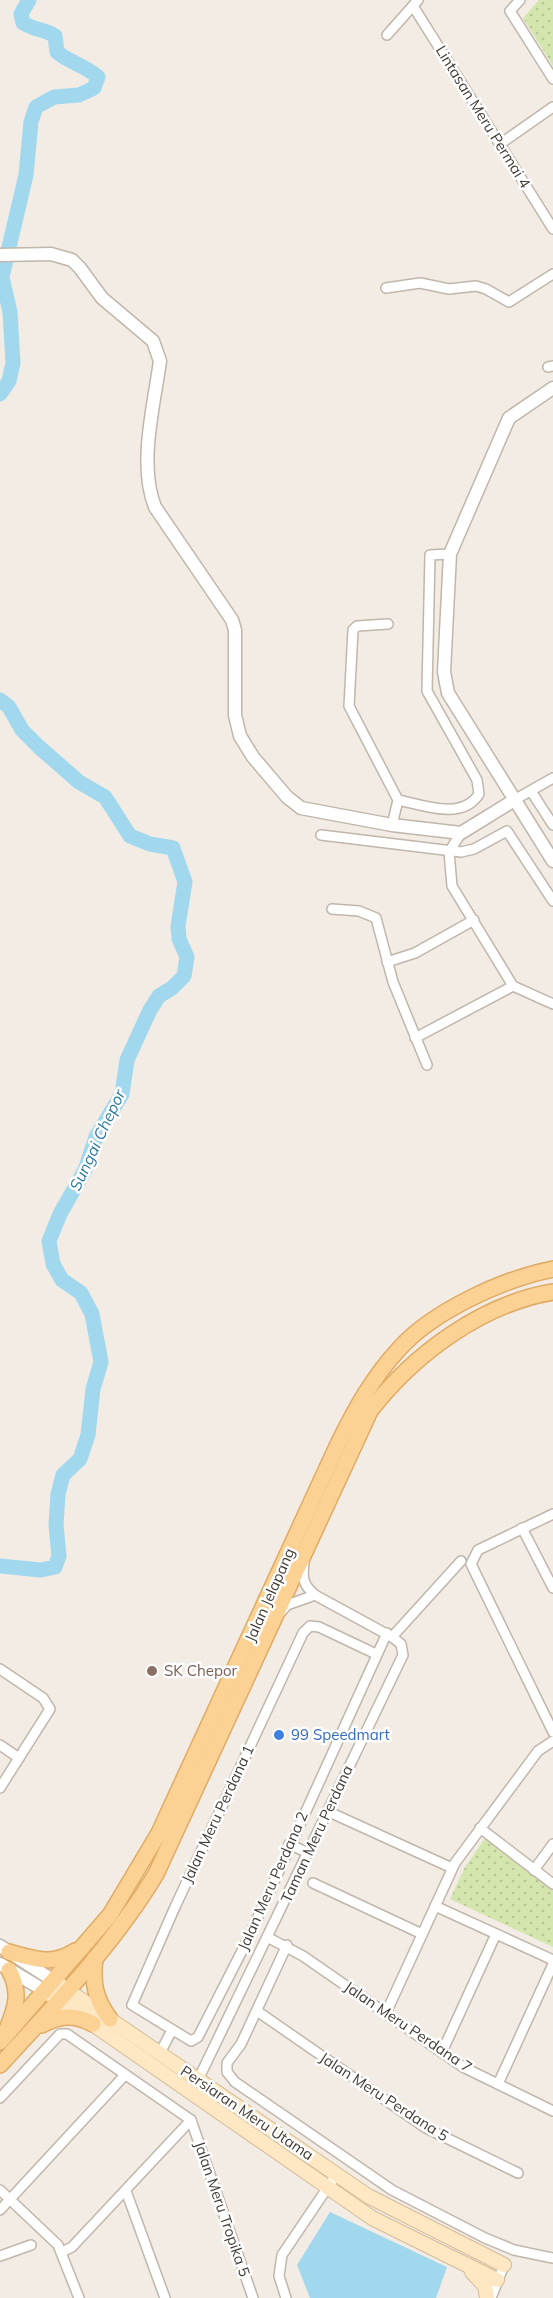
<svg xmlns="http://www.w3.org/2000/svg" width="553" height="2298" font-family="Mulish,sans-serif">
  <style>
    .park { fill: url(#park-dots) }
    .water { fill: #a1d8ee }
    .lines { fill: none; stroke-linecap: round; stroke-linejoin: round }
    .river { stroke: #a1d8ee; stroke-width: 15 }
    .minor-casing { stroke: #c0b6aa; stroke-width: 12 }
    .tertiary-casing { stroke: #c0b6aa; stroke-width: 15 }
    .secondary-casing { stroke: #d4bc97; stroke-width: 16 }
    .primary-casing { stroke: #e0ab64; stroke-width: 18 }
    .minor { stroke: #fff; stroke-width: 9 }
    .tertiary { stroke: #fff; stroke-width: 12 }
    .secondary { stroke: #fde8c3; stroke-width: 14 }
    .primary { stroke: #fcd194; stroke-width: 15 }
    .education-dot { fill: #8d6e63; stroke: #fff; stroke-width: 2 }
    .shop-dot { fill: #3f7fe0; stroke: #fff; stroke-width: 2 }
    .labels { text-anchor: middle; stroke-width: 5; stroke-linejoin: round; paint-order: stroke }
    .street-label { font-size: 15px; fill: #443c34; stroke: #fff }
    .education-label { font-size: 15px; fill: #785e54; stroke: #fff; text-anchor: start }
    .shop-label { font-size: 15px; fill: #366cbe; stroke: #fff; text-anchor: start }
    .water-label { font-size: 16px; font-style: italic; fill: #2e7c9d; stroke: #fff }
  </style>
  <defs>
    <pattern id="park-dots" width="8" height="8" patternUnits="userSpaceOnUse" patternTransform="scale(1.5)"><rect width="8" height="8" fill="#d4e6ae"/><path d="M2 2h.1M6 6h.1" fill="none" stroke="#b7c696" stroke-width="1.8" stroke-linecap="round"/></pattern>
  </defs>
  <rect width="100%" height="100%" fill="#f2ece5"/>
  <g class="park">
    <polygon points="539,0 553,0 553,66 523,18"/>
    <polygon points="488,1834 553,1887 553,1947 450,1899 465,1867"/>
  </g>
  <polygon class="water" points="330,2212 447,2267 436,2298 310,2298 297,2265"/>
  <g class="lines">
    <g class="river">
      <path d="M0,394l9,-13 4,-18 -3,-51 -8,-35 24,-102 5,-53 5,-15 18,-10 25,-2 15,-7 4,-11c-13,-12 -28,-14 -41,-25l-2,-16c-10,-7 -21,-6 -32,-13l-2,-9 8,-14"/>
      <polyline points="0,700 9,707 22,730 39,747 79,782 105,797 130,836 150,844 173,848 185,882 178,926 179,939 187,957 184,976 172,988 159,996 150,1010 127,1060 122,1094 96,1137 85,1170 60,1214 49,1241 53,1264 62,1280 81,1293 92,1314 101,1362 93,1389 88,1435 80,1459 63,1475 58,1494 56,1525 59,1556 55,1567 41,1570 0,1566"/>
    </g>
    <defs>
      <g id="minor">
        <polyline points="520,0 510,11 553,79"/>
        <polyline points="413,6 553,229"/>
        <polyline points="387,35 418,0"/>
        <polyline points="500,144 553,107"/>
        <polyline points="386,288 420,283 449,289 476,286 486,289 509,302 553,274"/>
        <polyline points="548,367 553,366"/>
        <polyline points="388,624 357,626 353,630 349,706 398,800 392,825"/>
        <polyline points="531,791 553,825"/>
        <polyline points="516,799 553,778"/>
        <path d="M398,800c25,5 64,21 81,-6l-2,-14 -50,-89 3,-136 20,-1"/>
        <polyline points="461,833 449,852 452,886 513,986 553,1004"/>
        <polyline points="321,835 461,852 474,849 507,831 553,901"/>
        <polyline points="332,909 359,911 376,918 393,982 427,1065"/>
        <polyline points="387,962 415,953 474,920"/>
        <polyline points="415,1038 513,986"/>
        <polyline points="553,1514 478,1550 471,1564 553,1732"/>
        <polyline points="522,1528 553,1588"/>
        <polyline points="281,1612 287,1605 315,1595"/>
        <polyline points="392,1637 461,1561"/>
        <polyline points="376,1654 319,1627 310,1626 303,1633 175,1907 132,2005 191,2041 198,2037 247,1941 387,1633"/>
        <polyline points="0,1669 43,1698 50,1709 0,1788"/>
        <polyline points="0,1745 19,1758"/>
        <polyline points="327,1811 452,1868"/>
        <polyline points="480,1828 553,1884"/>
        <polyline points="289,1844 308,1853"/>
        <polyline points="534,1870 553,1844"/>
        <polyline points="313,1883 422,1934"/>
        <polyline points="435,1906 553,1960"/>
        <polyline points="267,1937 303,1956 463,2067 553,2111"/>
        <polyline points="287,1945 241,2044 227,2063 227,2072 235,2082 392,2190 485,2238 514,2250 553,2258"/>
        <polyline points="257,2011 426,2128 518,2173"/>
        <polyline points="386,2013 455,1863 538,1751 553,1741"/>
        <polyline points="442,2052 496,1934"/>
        <polyline points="160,2053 172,2030"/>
        <path d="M197,2082l206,-427 -2,-11 -9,-7 -77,-42c-12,-10 -13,-17 -11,-32"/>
        <polyline points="498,2084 553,1964"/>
        <polyline points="0,2098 60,2034 67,2034 191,2120"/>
        <polyline points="191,2120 253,2298"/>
        <polyline points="0,2190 58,2245 79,2298"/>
        <polyline points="126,2191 165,2298"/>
        <polyline points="0,2210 125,2075"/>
        <polyline points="62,2252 72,2247 191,2120"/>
        <polyline points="0,2256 31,2245"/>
        <polyline points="286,2298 279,2276 282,2255 336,2175"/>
        <polyline points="491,2298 504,2265"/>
      </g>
      <g id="tertiary">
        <path d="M0,255l51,-1 21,6 8,8 22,30 51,43 7,20c-6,44 -22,104 -5,146l77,113 3,10v85l5,21 13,21 34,40 14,11 91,17 69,8 55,-34"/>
        <polyline points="553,388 509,418 450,554 444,672 448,693 553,861"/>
        <polyline points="0,1946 54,1981"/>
        <polyline points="0,1964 45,1991"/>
      </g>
      <g id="secondary">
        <polyline points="54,1981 368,2196 504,2265"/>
        <polyline points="45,1991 372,2218 497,2280"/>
        <polyline points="472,2272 485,2286 487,2298"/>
      </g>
      <g id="primary">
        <path d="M9,1952c25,7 43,14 66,-1"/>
        <path d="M95,1958c-3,25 0,41 15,61"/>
        <path d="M42,2025c18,-10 32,-11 51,-1"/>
        <path d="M7,2029c9,-22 14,-37 2,-59"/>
        <path d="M0,2042l110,-127 49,-82 180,-391c17,-34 34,-65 60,-93 34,-38 104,-70 154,-80"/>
        <path d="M0,2065c56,-61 113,-120 156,-191l214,-463c43,-56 111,-107 183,-119"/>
      </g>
    </defs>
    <use href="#minor" class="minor-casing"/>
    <use href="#tertiary" class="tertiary-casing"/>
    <use href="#secondary" class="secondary-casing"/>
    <use href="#primary" class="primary-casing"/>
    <use href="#minor" class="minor"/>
    <use href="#tertiary" class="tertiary"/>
    <use href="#secondary" class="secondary"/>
    <use href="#primary" class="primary"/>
  </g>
  <circle class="education-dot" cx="152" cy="1671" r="6"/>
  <circle class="shop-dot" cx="279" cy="1735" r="6"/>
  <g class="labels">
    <g class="street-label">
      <text transform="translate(483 117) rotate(58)" y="5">Lintasan Meru Permai 4</text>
      <text transform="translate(270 1595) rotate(-66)" y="5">Jalan Jelapang</text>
      <text transform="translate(218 1814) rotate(-65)" y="5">Jalan Meru Perdana 1</text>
      <text transform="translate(317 1834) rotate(-65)" y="5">Taman Meru Perdana</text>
      <text transform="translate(273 1881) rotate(-66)" y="5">Jalan Meru Perdana 2</text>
      <text transform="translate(408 2027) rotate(34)" y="5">Jalan Meru Perdana 7</text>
      <text transform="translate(384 2097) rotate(33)" y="5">Jalan Meru Perdana 5</text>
      <text transform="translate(247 2113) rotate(34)" y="5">Persiaran Meru Utama</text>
      <text transform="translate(222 2209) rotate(71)" y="5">Jalan Meru Tropika 5</text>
    </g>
    <g class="education-label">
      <text x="164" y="1676">SK Chepor</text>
    </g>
    <g class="shop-label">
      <text x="291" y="1740">99 Speedmart</text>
    </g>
    <g class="water-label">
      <text transform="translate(97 1140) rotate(-65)" y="6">Sungai Chepor</text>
    </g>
  </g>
</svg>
